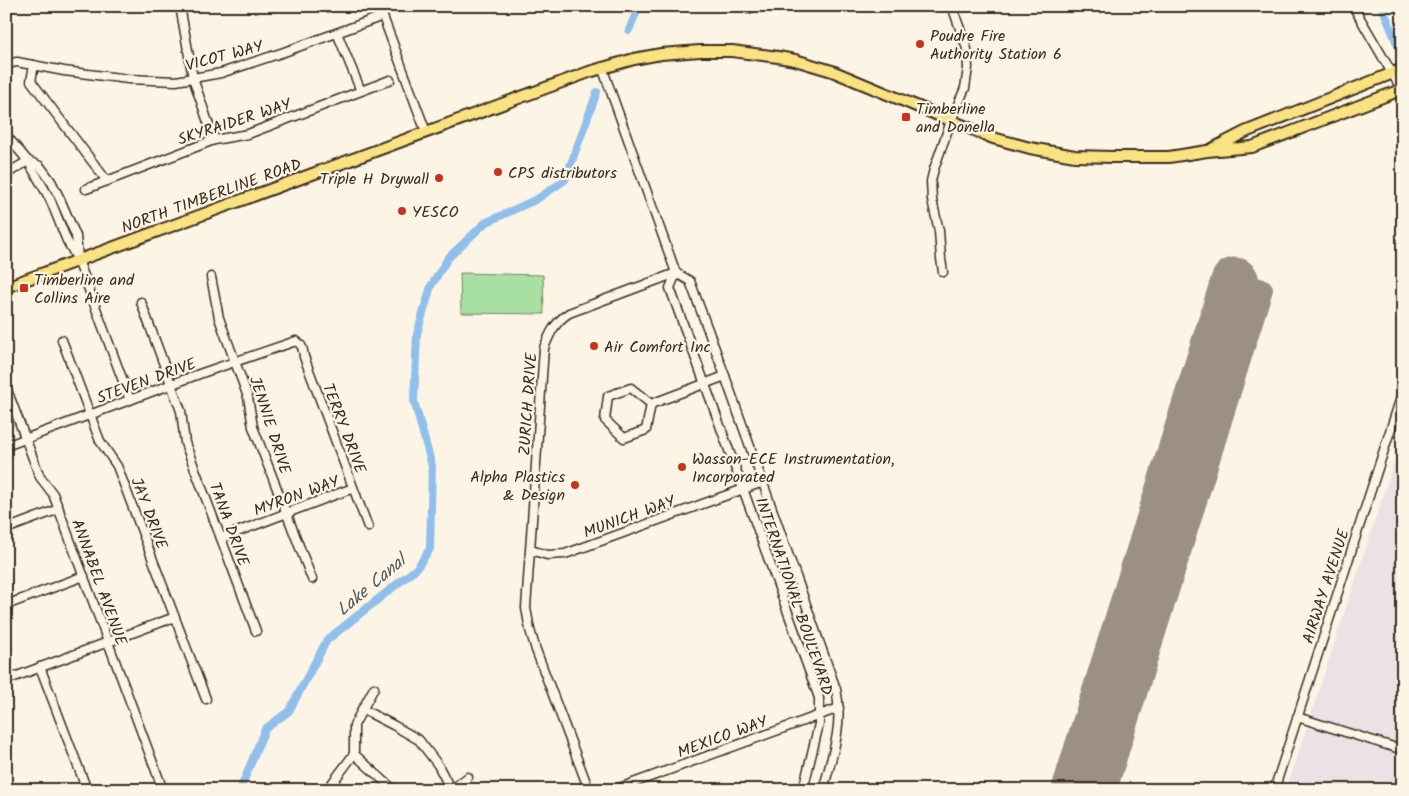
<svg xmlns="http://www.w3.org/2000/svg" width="1409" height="796" font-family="Kalam,sans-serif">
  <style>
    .built { fill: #eae2e5 }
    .garden { fill: #a8dfa2; stroke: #728460 }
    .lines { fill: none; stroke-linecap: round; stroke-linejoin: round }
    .canal { stroke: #91bfeb; stroke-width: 8 }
    .taxiway { stroke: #9c9082; stroke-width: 20 }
    .runway { stroke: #9c9082; stroke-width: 49 }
    .minor-casing { stroke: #3b2a1e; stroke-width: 11 }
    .major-casing { stroke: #3b2a1e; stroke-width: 14 }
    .minor { stroke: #fcf5e5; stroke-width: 8 }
    .major { stroke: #f8e281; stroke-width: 10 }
    .poi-dot { fill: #c8321e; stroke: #fcf5e5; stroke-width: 2 }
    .labels { text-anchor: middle; stroke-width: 4.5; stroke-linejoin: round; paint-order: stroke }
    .poi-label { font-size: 16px; fill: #3b2a1e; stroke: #fcf5e5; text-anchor: start }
    .street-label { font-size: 16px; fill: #3b2a1e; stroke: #fcf5e5 }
    .water-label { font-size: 18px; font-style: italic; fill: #55575c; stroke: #fcf5e5 }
  </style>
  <rect width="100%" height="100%" fill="#fcf5e5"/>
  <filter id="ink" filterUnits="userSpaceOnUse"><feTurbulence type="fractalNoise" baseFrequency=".02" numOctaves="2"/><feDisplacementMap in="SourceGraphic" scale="10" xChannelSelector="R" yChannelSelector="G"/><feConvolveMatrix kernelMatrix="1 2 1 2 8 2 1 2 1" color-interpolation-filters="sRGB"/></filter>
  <g filter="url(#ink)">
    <polygon class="built" points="1403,435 1403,790 1286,790"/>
    <polygon class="garden" points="460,273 543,275 544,314 461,313"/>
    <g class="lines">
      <g class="canal">
        <polyline points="1382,6 1398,46"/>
        <polyline points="629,30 639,6"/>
        <polyline points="240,790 265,729 289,711 327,640 416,569 430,549 432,466 414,401 417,334 431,286 448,258 485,223 537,199 565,180 597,92"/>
      </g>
      <polyline class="taxiway" points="1107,790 1263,289 1235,282"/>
      <polyline class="runway" points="1076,790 1235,282"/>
      <defs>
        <g id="minor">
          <polyline points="180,6 193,78 214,140"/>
          <polyline points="379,6 426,132"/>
          <polyline points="1353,6 1403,92"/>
          <polyline points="748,9 755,6"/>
          <polyline points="337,33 361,91"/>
          <polyline points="6,64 17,62 64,71 128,79 176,81 221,73 284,52 383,16"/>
          <polyline points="34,65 31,81 107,181"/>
          <polyline points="602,67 676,273 670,288 819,698 819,724 803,790"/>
          <polyline points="6,135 28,161 50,199 67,241 78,260 130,400"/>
          <polyline points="28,161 40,166 51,181 60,199 76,236 78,258"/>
          <polyline points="6,174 28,161"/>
          <polyline points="86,189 214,140 248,134 390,80"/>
          <polyline points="943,272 941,259 939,231 932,200 931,181 934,169 951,121 965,88 968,68 967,49 952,6"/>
          <path d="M676,273l14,8 35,95 111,313c8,35 -4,68 -13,101"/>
          <polyline points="211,277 219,318 248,397 253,427 312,579"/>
          <polyline points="141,302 181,411 185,443 256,631"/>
          <polyline points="62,340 100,441 117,466 206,699"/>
          <polyline points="6,387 40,477 53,494 163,790"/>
          <polyline points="651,404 646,430 624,438 605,420 608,396 631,388 651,404 725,376"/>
          <path d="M6,446l196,-73 94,-32c7,4 7,9 8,16l64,170"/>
          <polyline points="6,529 59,509"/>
          <polyline points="221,538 353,488"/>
          <polyline points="531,550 547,555 565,554 763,482"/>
          <polyline points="6,605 84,576"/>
          <polyline points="40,667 87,790"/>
          <polyline points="9,679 175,617"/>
          <polyline points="362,709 393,725 419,740 438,765 451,790"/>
          <polyline points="1297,717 1403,750"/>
          <polyline points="354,754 354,725 374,688"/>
          <polyline points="354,754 394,790"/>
          <polyline points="327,790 354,754"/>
          <polyline points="451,790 468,777"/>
          <path d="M589,790l-53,-140 -6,-20 -4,-22 18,-260c6,-15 11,-26 25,-35l107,-40"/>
          <polyline points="614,790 839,708"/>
          <polyline points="1274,790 1403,391"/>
        </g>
        <g id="major">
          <polyline points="1212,149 1245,132 1403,69"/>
          <polyline points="6,287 589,72 634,59 661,54 700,51 732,51 778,57 795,60 832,71 993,138 1030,148 1075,156 1112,157 1169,157 1207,151 1252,147 1403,89"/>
        </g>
      </defs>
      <use href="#minor" class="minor-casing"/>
      <use href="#major" class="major-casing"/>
      <use href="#minor" class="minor"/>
      <use href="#major" class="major"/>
    </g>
  </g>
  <g class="poi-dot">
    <circle cx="920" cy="44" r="5"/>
    <rect x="901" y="112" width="10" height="10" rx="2.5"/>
    <circle cx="498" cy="172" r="5"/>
    <circle cx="439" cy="178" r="5"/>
    <circle cx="402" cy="211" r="5"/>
    <rect x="19" y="283" width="10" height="10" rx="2.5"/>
    <circle cx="594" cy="346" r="5"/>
    <circle cx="682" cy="467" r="5"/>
    <circle cx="575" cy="485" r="5"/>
  </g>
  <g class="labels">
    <g class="poi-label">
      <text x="930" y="41">Poudre Fire<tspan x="930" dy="18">Authority Station 6</tspan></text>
      <text x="916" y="114">Timberline<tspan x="916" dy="18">and Donella</tspan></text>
      <text x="508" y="178">CPS distributors</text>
      <text x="429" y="184" text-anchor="end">Triple H Drywall</text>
      <text x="412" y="217">YESCO</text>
      <text x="34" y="285">Timberline and<tspan x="34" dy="18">Collins Aire</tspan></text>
      <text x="604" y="352">Air Comfort Inc</text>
      <text x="692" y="464">Wasson-ECE Instrumentation,<tspan x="692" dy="18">Incorporated</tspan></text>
      <text x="565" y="482" text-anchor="end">Alpha Plastics<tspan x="565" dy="18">&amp; Design</tspan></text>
    </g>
    <g class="street-label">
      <text transform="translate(224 55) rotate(-15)" y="6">VICOT WAY</text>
      <text transform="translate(234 121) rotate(-18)" y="6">SKYRAIDER WAY</text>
      <text transform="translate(211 195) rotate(-20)" y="6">NORTH TIMBERLINE ROAD</text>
      <text transform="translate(146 380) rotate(-20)" y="6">STEVEN DRIVE</text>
      <text transform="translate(527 404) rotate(-86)" y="6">ZURICH DRIVE</text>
      <text transform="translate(271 425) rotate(72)" y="6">JENNIE DRIVE</text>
      <text transform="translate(345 428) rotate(69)" y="6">TERRY DRIVE</text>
      <text transform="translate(296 495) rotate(-20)" y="6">MYRON WAY</text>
      <text transform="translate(150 513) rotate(69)" y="6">JAY DRIVE</text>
      <text transform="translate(629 516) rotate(-20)" y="6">MUNICH WAY</text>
      <text transform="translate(230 524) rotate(70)" y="6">TANA DRIVE</text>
      <text transform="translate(100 582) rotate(70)" y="6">ANNABEL AVENUE</text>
      <text transform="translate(1325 586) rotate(-72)" y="6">AIRWAY AVENUE</text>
      <text transform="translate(795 596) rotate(71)" y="6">INTERNATIONAL BOULEVARD</text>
      <text transform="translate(722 736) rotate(-20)" y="6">MEXICO WAY</text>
    </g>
    <g class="water-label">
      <text transform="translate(371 585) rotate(-40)" y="6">Lake Canal</text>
    </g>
  </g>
  <rect width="1409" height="796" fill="none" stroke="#fcf5e5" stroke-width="25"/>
  <rect x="12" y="12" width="1384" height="771" fill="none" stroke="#3b2a1e" stroke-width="2" filter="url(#ink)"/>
</svg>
